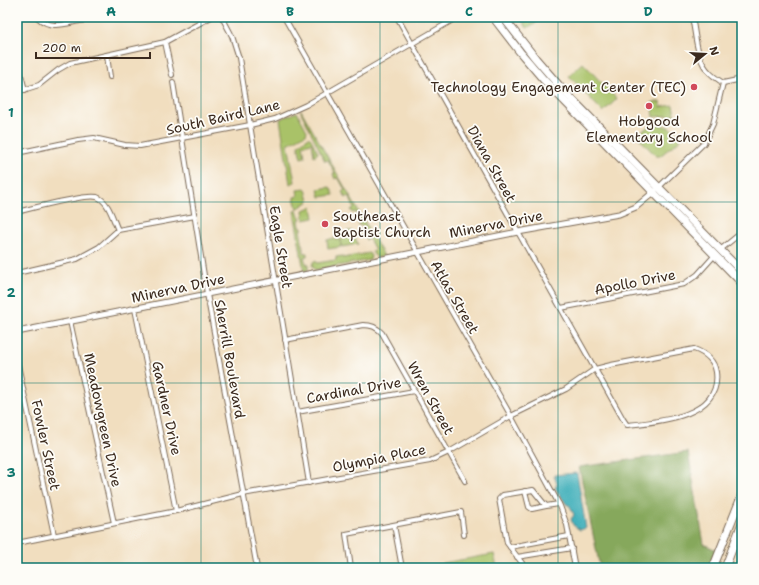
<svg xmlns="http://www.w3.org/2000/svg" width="759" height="585" font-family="'Shantell Sans',sans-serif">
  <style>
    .green { fill: #a9c268; stroke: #727643 }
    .forest { fill: #86a85c; stroke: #60693d }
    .water { fill: #3daeb9; stroke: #3c6c6c }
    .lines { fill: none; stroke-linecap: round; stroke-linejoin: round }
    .minor-casing { stroke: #7b6956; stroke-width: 6 }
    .tertiary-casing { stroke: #7b6956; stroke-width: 7 }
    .primary-casing { stroke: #7b6956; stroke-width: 9 }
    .minor { stroke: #fff; stroke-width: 4 }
    .tertiary { stroke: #fff; stroke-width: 5 }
    .primary { stroke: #fff; stroke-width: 7 }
    .grid { fill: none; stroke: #0f766e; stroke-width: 1; stroke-opacity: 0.55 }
    .poi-dot { fill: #d1495b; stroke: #fdfcf7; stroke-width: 1.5 }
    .labels { text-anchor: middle; stroke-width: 3.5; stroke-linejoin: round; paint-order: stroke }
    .poi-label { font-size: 14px; fill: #3b2a1e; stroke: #fdfcf7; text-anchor: end }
    .street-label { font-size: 14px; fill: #3b2a1e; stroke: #fdfcf7 }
    .neatline { fill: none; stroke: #0f766e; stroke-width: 1.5 }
    .grid-label { font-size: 13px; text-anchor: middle; font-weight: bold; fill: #0f766e }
  </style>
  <rect width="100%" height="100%" fill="#fdfcf7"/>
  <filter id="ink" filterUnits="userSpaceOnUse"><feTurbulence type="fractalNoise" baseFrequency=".025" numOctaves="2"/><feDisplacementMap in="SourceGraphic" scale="8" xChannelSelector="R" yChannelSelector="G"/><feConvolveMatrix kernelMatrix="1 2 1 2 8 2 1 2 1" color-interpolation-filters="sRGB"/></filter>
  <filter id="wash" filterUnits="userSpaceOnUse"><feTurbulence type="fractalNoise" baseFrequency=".012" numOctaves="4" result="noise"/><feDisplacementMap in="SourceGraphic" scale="16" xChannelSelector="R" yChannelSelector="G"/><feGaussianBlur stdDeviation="0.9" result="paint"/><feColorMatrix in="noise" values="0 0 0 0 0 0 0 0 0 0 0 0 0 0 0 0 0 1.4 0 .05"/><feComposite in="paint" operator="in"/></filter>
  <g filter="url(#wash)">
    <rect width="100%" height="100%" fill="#f1debf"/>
    <g class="green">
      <polygon points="520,17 541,17 536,23 527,28"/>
      <polygon points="583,63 617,99 603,112 569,76"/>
      <polygon points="652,102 660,102 661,107 673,105 675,115 654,117"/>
      <polygon points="301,110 384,256 377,258 372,252 375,250 369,239 366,240 365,238 368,237 362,225 359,226 358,224 361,222 356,212 353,213 351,210 354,208 349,196 346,198 342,192 345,190 338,177 335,179 333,174 335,173 328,160 325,161 301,112"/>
      <polygon points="297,112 307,131 306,134 288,144 295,182 290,184 280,119"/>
      <path d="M651,125c15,-1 21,2 30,14l-21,17h-4l-20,-21z"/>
      <polygon points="309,137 311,139 318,153 314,156 312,143 303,145 305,157 301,158 298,145"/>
      <polygon points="330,187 334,195 320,197 318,189"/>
      <polygon points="306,189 309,201 297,209 294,197 298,196 297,190"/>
      <polygon points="312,207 314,218 304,220 303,210"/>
      <polygon points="297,210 299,217 300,217 301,219 299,220 300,227 302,227 302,230 300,230 304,253 307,253 307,256 304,257 306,264 308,263 308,270 304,272 294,211"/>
      <polygon points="347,231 352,231 358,244 342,247 341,239 348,238"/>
      <polygon points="334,238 335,240 340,239 341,247 328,249 327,240"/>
      <polygon points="369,253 371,256 370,260 315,270 312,266 313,262 316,260 317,263 336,260 336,257 342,256 343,258"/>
      <polygon points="494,554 497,568 444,568 443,563"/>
    </g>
    <polygon class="forest" points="688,452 704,544 716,550 708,568 600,568 579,467"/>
    <polygon class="water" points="577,473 586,528 580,530 573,525 571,519 574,515 570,506 566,504 555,488 557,484 554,475"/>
  </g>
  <g filter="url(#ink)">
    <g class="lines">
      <defs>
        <g id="minor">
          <path d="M37,17c15,14 29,6 48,3l3,-3"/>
          <polyline points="222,17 232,36 239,58 309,483"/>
          <polyline points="284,17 511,416 560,506 567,525 575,568"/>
          <path d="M692,17c4,18 4,43 18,56 4,4 9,7 13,10l19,-4"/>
          <polyline points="165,42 172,75"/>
          <polyline points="107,56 110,77"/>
          <polyline points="20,71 25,90"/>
          <polyline points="173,82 207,294 257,568"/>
          <polyline points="17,92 39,85 58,70 70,63 165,42 211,17"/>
          <polyline points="17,153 78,140 94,138 125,145 140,146 250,125 275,119 306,105 458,17"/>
          <polyline points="659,187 704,143 713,124 723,83"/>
          <path d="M17,212c16,-4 67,-18 80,-15 12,4 16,23 21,33"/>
          <polyline points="720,250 742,232"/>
          <polyline points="17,273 77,259 99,247 118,230 195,216"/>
          <polyline points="561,308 684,284 697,275 715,255"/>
          <polyline points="135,309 176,511"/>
          <polyline points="70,321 114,523"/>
          <path d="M285,340l78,-15c9,0 13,2 19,8l83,148"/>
          <polyline points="17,360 54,535"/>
          <polyline points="297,412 414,391"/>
          <polyline points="525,491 529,507 532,509 546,506"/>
          <polyline points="394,525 402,568"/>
          <path d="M17,543l159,-32 67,-17 187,-33 19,-9 62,-36 55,-27 29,-20 16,-4 83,-16c11,4 20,10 22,23 6,45 -58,50 -89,53l-4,-6 -28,-50 -198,-352"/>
          <polyline points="510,547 569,536"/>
          <polyline points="517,557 572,548"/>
          <polyline points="351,568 346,534 461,512 464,535"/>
          <polyline points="523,568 522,563 507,543 499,499 503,495 533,490 546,506 559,504"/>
        </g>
        <polyline id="tertiary" points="17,332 518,232 619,214 636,207 655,191"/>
        <g id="primary">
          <polyline points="493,17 520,52 543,79 742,283"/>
          <polyline points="503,17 536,59 562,89 742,272"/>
          <polyline points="713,568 742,495"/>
          <polyline points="725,568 742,523"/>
        </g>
      </defs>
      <use href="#minor" class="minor-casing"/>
      <use href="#tertiary" class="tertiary-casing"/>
      <use href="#primary" class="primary-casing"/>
      <use href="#minor" class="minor"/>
      <use href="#tertiary" class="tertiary"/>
      <use href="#primary" class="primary"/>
    </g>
  </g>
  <path class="grid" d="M201,17v551M380,17v551M558,17v551M17,202h725M17,383h725"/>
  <g class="poi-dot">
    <circle cx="694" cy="87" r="4"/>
    <circle cx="649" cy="106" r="4"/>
    <circle cx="325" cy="224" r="4"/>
  </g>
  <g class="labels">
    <g class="poi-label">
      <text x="686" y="92">Technology Engagement Center (TEC)</text>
      <text x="649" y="126" text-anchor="middle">Hobgood<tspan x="649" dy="16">Elementary School</tspan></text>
      <text x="333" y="221" text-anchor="start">Southeast<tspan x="333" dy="16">Baptist Church</tspan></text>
    </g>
    <g class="street-label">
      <text transform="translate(223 117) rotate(-13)" y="5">South Baird Lane</text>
      <text transform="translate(492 164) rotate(61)" y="5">Diana Street</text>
      <text transform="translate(496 224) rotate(-11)" y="5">Minerva Drive</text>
      <text transform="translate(281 247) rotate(81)" y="5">Eagle Street</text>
      <text transform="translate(635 282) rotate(-11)" y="5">Apollo Drive</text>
      <text transform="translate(178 288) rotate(-12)" y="5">Minerva Drive</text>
      <text transform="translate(455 297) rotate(60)" y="5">Atlas Street</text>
      <text transform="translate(230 359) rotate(80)" y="5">Sherrill Boulevard</text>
      <text transform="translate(354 390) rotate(-10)" y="5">Cardinal Drive</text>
      <text transform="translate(431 398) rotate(61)" y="5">Wren Street</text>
      <text transform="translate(167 408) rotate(78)" y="5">Gardner Drive</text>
      <text transform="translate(103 420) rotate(78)" y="5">Meadowgreen Drive</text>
      <text transform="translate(46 445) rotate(78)" y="5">Fowler Street</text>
      <text transform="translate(379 458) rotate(-11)" y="5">Olympia Place</text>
    </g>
  </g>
  <rect width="759" height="585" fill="none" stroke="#fdfcf7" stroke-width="44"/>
  <g transform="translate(705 54) rotate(72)" stroke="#fdfcf7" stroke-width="3" paint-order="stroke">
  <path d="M0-3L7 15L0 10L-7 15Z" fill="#3b2a1e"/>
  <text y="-6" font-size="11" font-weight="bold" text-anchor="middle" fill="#3b2a1e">N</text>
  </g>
  <path d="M36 52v6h114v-6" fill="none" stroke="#3b2a1e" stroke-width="2"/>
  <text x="42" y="52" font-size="12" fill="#3b2a1e" stroke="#fdfcf7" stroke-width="3" paint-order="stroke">200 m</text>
  <rect x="22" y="22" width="715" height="541" class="neatline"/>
  <g class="grid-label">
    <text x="111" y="16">A</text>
    <text x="290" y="16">B</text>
    <text x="469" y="16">C</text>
    <text x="648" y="16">D</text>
    <text x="11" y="117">1</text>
    <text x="11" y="297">2</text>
    <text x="11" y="477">3</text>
  </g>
</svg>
